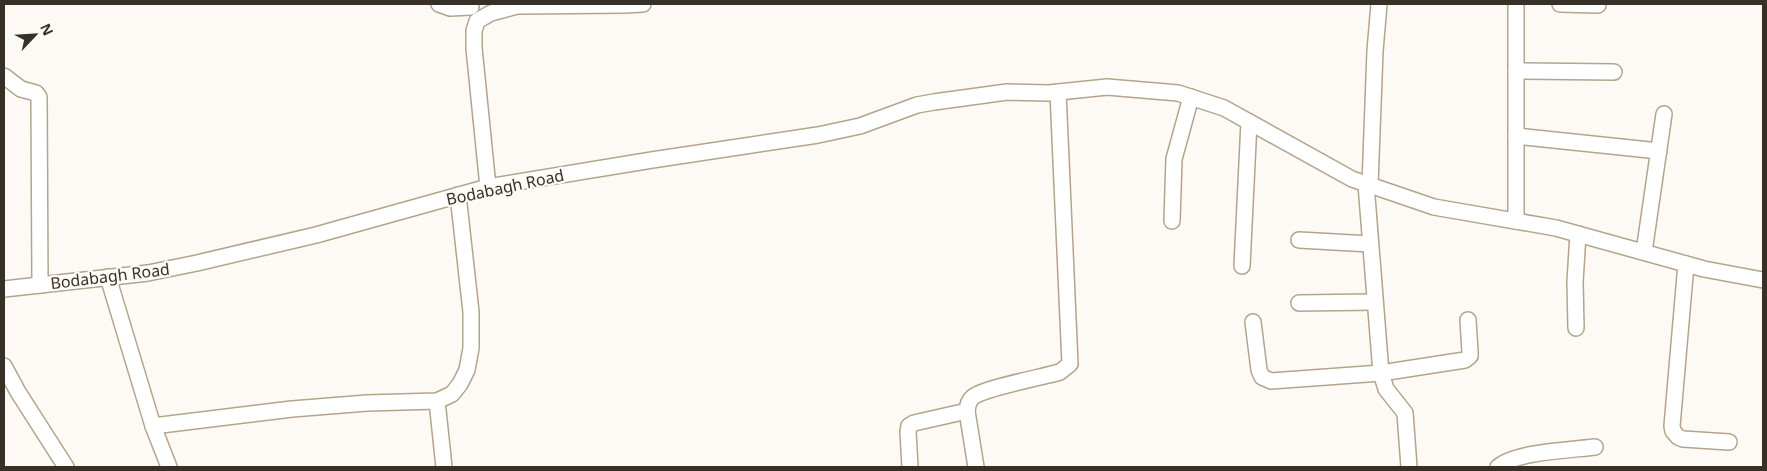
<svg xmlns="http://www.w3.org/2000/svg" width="1767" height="471" font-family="'Noto Sans',sans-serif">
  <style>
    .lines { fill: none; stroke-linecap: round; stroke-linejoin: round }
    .minor-casing { stroke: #b4a48c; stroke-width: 18 }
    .minor { stroke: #fff; stroke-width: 15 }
    .labels { text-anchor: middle; stroke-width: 4.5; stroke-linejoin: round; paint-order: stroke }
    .street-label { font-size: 16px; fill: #373027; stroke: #fdfaf5 }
  </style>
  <rect width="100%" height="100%" fill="#fdfaf5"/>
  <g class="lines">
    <defs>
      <g id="minor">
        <polyline points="439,4 450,8 471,7"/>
        <polyline points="1516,4 1516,221"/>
        <polyline points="1560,4 1598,5"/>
        <polyline points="1516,71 1614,72"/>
        <polyline points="4,76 21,89 36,93 39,97 40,285"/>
        <polyline points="1516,136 1659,151"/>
        <polyline points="1366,184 1381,373 1386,389 1405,413 1409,467"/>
        <polyline points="1370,185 1375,51 1379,4"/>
        <polyline points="488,187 474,48 474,31 477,21 491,13 517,6 625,5 643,4"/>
        <polyline points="1172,221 1174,159 1191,97"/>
        <polyline points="1299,240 1370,244"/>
        <polyline points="1644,252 1664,114"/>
        <polyline points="1686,264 1672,426 1673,431 1678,437 1683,439 1729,442"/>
        <polyline points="1242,266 1249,122"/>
        <polyline points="108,277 153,426 169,467"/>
        <polyline points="4,289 148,273 197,263 316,235 488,187 652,160 818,135 860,126 917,105 934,102 1007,92 1049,93 1107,87 1178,93 1224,108 1352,179 1434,207 1556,228 1704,269 1763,280"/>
        <polyline points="1299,303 1375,302"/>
        <polyline points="1253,322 1259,370 1262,377 1271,381 1381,373 1465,360 1470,356 1470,352 1468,320"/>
        <polyline points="1576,328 1575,282 1578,234"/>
        <polyline points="4,366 18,392 66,467"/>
        <polyline points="437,401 444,467"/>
        <polyline points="153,426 292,409 367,403 437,401 452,394 460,384 467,370 471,348 471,312 458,195"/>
        <polyline points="910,467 908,432 909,426 914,423 967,411"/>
        <path d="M976,467l-9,-56c1,-6 1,-10 6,-14 11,-9 70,-20 87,-25l10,-8 -12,-272"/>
        <path d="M1498,467c17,-15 72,-17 97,-20"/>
      </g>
    </defs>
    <use href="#minor" class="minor-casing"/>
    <use href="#minor" class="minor"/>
  </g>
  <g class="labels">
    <g class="street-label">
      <text transform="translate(505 187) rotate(-12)" y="6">Bodabagh Road</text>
      <text transform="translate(110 276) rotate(-7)" y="6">Bodabagh Road</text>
    </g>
  </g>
  <rect width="1767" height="471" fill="none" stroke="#373027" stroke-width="10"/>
  <g transform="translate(35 35) rotate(65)" stroke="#fdfaf5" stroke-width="4" paint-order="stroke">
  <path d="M0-4L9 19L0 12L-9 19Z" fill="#373027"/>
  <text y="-8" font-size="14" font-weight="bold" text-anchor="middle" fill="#373027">N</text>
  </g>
</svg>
